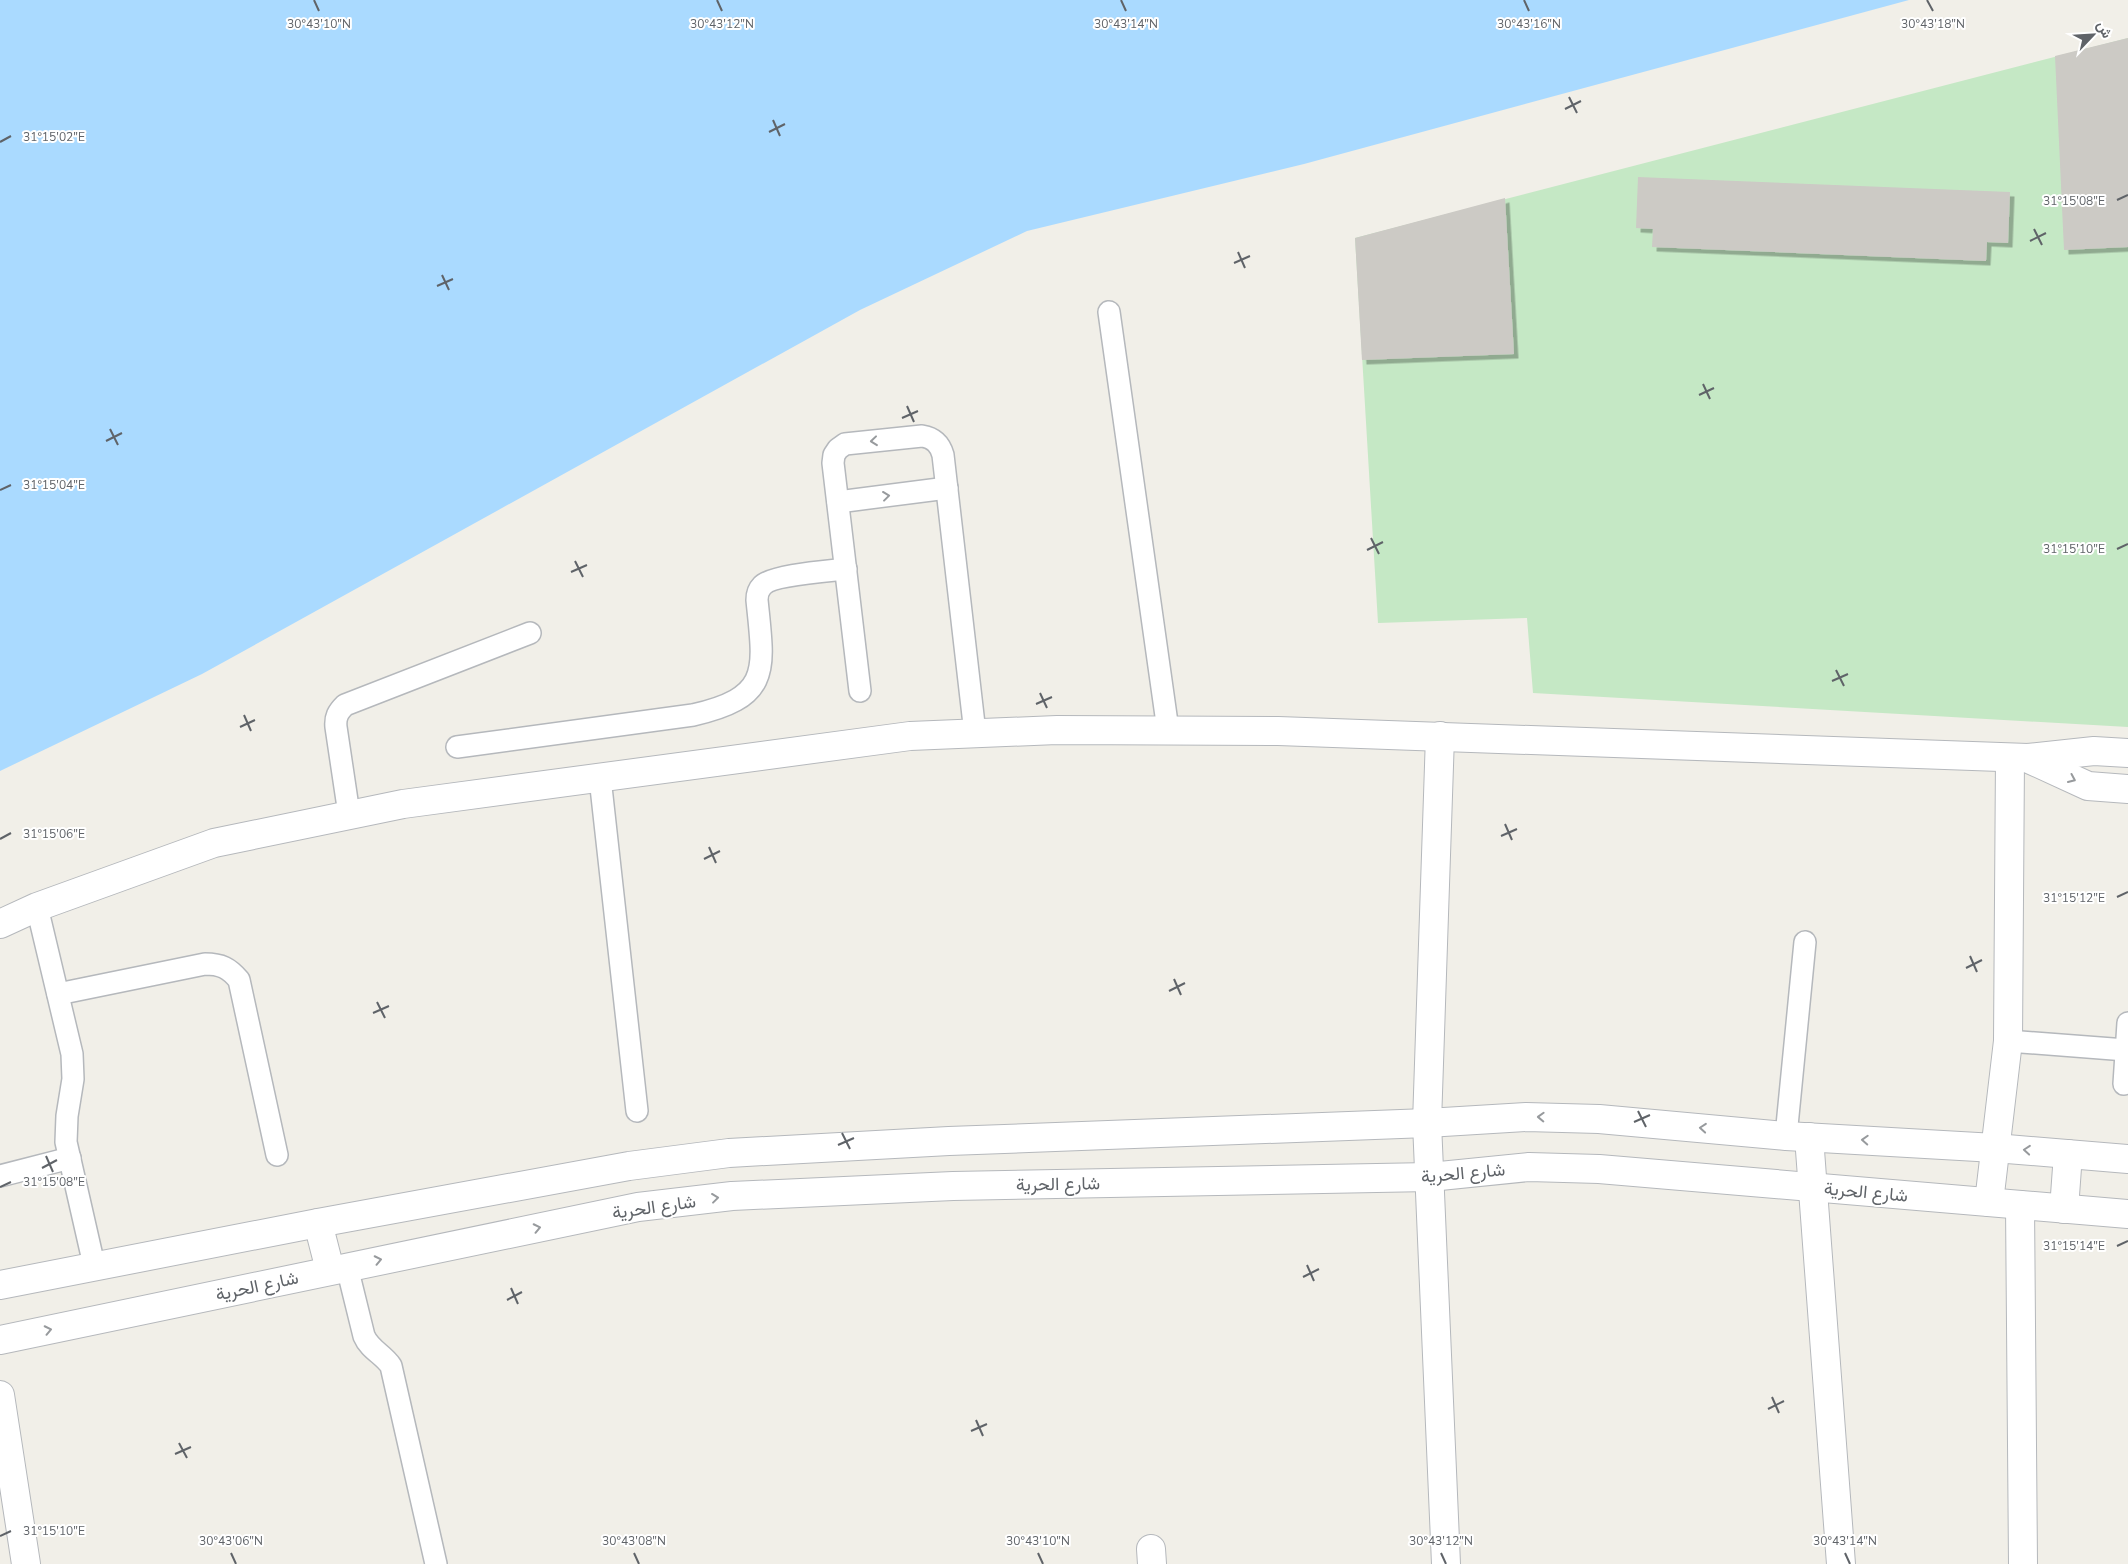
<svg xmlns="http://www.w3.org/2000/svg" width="2128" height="1564" font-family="'Nunito Sans',Vazirmatn,sans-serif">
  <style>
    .green { fill: #c5e8c5 }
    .water { fill: #aadaff }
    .building { fill: #cccac5; filter: url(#shadow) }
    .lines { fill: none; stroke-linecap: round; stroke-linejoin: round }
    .lane-casing { stroke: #b5b8bc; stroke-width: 24 }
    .street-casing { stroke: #b5b8bc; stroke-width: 30 }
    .lane { stroke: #fff; stroke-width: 21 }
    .street { stroke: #fff; stroke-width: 28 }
    .oneway { stroke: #979a9d }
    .ticks { fill: none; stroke: #5f6368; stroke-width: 2 }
    .labels { text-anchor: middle; stroke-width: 4; stroke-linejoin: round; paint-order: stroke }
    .street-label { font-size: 18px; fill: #5f6368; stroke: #fff }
    .ticks-label { font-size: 12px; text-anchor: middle; fill: #5f6368; stroke: #fff; stroke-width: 4; stroke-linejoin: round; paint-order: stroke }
  </style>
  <defs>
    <filter id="shadow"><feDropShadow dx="4.5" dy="4.5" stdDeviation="0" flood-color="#0004"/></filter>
  </defs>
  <rect width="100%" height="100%" fill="#f1efe8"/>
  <polygon class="green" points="2128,38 2128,727 1533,693 1527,618 1378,623 1355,238"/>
  <polygon class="water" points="0,0 1909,0 1304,164 1027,231 860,310 202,674 0,771"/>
  <g class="building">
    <polygon points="2128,38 2128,247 2064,250 2055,56"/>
    <polygon points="1638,177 2010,192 2008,243 1987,242 1986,261 1652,247 1653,229 1636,228"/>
    <polygon points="1505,198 1514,354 1362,360 1355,238"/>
  </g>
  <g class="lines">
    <defs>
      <g id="lane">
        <polyline points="1109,312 1168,730"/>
        <polyline points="838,502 947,488"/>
        <path d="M860,691l-27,-228 1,-8 4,-6 7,-5 77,-8c12,2 18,8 21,19l32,278"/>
        <path d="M457,747l236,-32c79,-18 71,-45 64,-115 0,-5 1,-10 5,-14 9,-11 68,-15 84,-17"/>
        <polyline points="600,778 637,1111"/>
        <path d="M349,814l-13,-87c-1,-10 2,-15 9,-22l185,-72"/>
        <polyline points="37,907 72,1054 73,1079 67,1116 66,1142 94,1265"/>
        <path d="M58,994l147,-30c16,0 24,4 34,16l38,175"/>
        <polyline points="2008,1041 2126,1050"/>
        <polyline points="2124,1084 2128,1023"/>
        <polyline points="1786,1136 1805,942"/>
        <polyline points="0,1176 70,1158"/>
        <path d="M347,1267l17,69c6,14 19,18 27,30l45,198"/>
      </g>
      <g id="street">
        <polyline points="1440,736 1427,1123 1446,1564"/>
        <polyline points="2029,759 2088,786 2128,789"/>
        <polyline points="0,924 37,907 214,843 403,804 910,736 1057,730 1278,731 2028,758 2094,751 2128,753"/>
        <polyline points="1809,1137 1841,1564"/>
        <polyline points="1989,1202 2008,1041 2010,758"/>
        <polyline points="2020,1205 2023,1564"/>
        <polyline points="2064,1209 2068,1154"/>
        <polyline points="318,1223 330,1270"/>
        <polyline points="0,1285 318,1223 629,1166 729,1153 949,1141 1427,1123 1526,1117 1599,1119 1786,1136 1995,1148 2128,1159"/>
        <polyline points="0,1340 638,1207 732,1196 953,1186 1430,1177 1529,1167 1599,1169 2128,1214"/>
        <polyline points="0,1395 26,1564"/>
        <polyline points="1151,1549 1152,1564"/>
      </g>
    </defs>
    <use href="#lane" class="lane-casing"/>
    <use href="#street" class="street-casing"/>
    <use href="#lane" class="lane"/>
    <use href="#street" class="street"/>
  </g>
  <defs><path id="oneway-chevron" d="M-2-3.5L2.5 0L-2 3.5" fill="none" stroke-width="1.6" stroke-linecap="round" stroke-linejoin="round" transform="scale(1.25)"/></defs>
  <g class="oneway">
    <use href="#oneway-chevron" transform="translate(874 441) rotate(174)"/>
    <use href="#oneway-chevron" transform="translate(886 496) rotate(-7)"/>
    <use href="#oneway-chevron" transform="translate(2072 779) rotate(24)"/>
    <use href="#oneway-chevron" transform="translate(1541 1117) rotate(-178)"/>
    <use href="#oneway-chevron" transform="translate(1703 1128) rotate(-175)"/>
    <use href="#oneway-chevron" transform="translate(1865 1140) rotate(-177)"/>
    <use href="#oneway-chevron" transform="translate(2027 1150) rotate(-175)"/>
    <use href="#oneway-chevron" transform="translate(715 1198) rotate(-7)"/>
    <use href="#oneway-chevron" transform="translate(537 1228) rotate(-12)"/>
    <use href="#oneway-chevron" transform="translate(378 1260) rotate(-12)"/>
    <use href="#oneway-chevron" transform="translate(48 1330) rotate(-12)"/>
  </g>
  <path class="ticks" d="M314,0l5,11M717,0l5,11M1121,0l5,11M1524,0l5,11M1927,0l6,11M1569,97l8,16M1565,109l16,-8M773,120l7,16M769,132l16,-8M0,142l11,-6M2117,200l11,-5M2034,229l8,16M2030,241l16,-8M1238,252l7,16M1234,263l16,-7M442,275l7,15M437,286l16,-7M1703,384l7,15M1699,395l15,-7M907,406l7,16M902,418l16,-7M110,429l8,16M106,441l16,-8M0,490l11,-5M1371,538l8,16M2117,549l11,-5M1367,550l16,-8M575,561l8,16M571,572l16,-7M1836,670l8,16M1832,681l16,-7M1040,693l7,15M1036,704l16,-7M244,715l7,16M240,727l15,-7M1505,824l7,16M1501,836l16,-7M0,839l11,-6M709,847l7,16M704,859l16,-8M2117,897l11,-5M1970,956l7,16M1966,968l16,-8M1174,979l7,16M1169,991l16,-8M377,1002l8,16M373,1013l16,-7M1638,1111l8,16M1634,1122l16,-7M842,1133l8,16M838,1145l16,-7M46,1156l7,16M42,1168l15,-8M0,1187l11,-5M2117,1246l11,-5M1307,1265l7,16M1303,1277l16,-8M511,1288l7,16M507,1300l15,-8M1772,1397l7,16M1768,1409l16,-8M976,1420l7,16M971,1431l16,-7M179,1443l8,15M175,1454l16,-7M0,1536l11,-5M231,1553l5,11M634,1553l5,11M1038,1553l5,11M1441,1553l5,11M1845,1553l5,11"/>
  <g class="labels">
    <g class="street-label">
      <text transform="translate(1463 1173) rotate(-5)" y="6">شارع الحرية</text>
      <text transform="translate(1058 1184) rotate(-1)" y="6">شارع الحرية</text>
      <text transform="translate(1866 1192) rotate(5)" y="6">شارع الحرية</text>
      <text transform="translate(654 1207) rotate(-8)" y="6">شارع الحرية</text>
      <text transform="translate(257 1286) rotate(-12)" y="6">شارع الحرية</text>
    </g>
  </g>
  <g class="ticks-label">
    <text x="319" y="28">30°43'10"N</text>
    <text x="722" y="28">30°43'12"N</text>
    <text x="1126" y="28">30°43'14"N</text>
    <text x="1529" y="28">30°43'16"N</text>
    <text x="1933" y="28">30°43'18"N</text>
    <text x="54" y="141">31°15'02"E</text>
    <text x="2074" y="205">31°15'08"E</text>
    <text x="54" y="489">31°15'04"E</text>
    <text x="2074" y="553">31°15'10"E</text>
    <text x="54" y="838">31°15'06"E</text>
    <text x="2074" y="902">31°15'12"E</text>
    <text x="54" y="1186">31°15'08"E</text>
    <text x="2074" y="1250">31°15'14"E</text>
    <text x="54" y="1535">31°15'10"E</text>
    <text x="231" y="1545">30°43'06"N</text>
    <text x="634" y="1545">30°43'08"N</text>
    <text x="1038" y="1545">30°43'10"N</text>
    <text x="1441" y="1545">30°43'12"N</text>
    <text x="1845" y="1545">30°43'14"N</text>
  </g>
  <g transform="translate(2093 35) rotate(65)" stroke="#ffffff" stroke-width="4" paint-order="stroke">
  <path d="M0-4L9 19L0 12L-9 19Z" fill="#5f6368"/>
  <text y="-8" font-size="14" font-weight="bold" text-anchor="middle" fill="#5f6368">ش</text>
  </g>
</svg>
